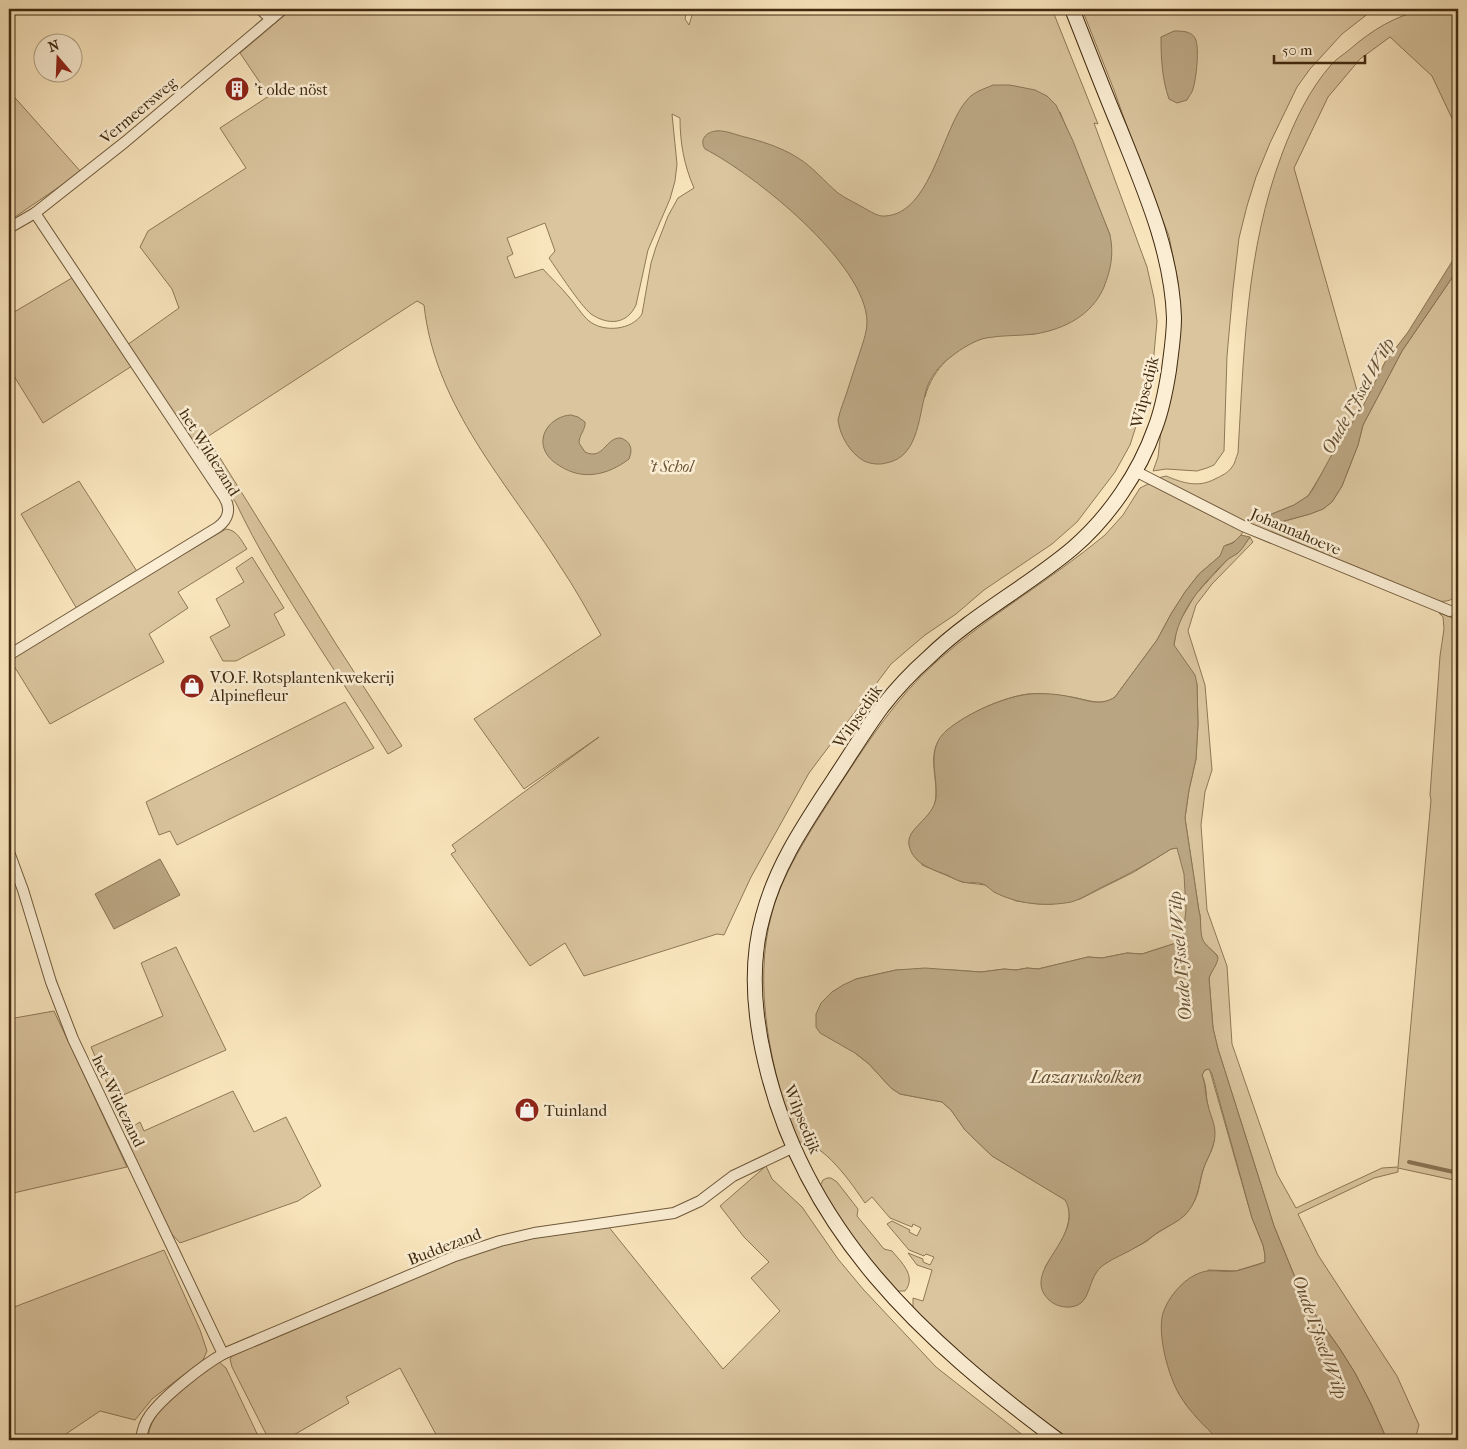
<svg xmlns="http://www.w3.org/2000/svg" width="1467" height="1449" font-family="'IM FELL French Canon',serif">
  <style>
    .green { fill: #dac59f; stroke: #8e7857; fill-rule: evenodd }
    .water { fill: #baa582; stroke: #8a7454 }
    .lines { fill: none; stroke-linecap: round; stroke-linejoin: round }
    .stream { stroke: #8a7454; stroke-width: 4 }
    .street-casing { stroke: #6f593a; stroke-width: 12 }
    .secondary-casing { stroke: #412a0f; stroke-width: 16 }
    .street { stroke: #fbeed4; stroke-width: 10 }
    .secondary { stroke: #fbeed4; stroke-width: 14 }
    .labels { text-anchor: middle; stroke-width: 5; stroke-linejoin: round; paint-order: stroke }
    .poi-label { font-size: 16px; fill: #412a0f; stroke: #fbeed4; text-anchor: start }
    .street-label { font-size: 16px; fill: #412a0f; stroke: #fbeed4 }
    .park-label { font-size: 16px; font-style: italic; fill: #675133; stroke: #fbeed4 }
    .water-label { font-size: 18px; font-style: italic; fill: #654f32; stroke: #fbeed4 }
  </style>
  <rect width="100%" height="100%" fill="#f9e5bd"/>
  <filter id="stains"><feTurbulence type="fractalNoise" baseFrequency=".004" numOctaves="4"/><feColorMatrix values="0 0 0 0 .2 0 0 0 0 .09 0 0 0 0 .02 0 0 0 .5 -.17"/></filter>
  <radialGradient id="worn" r=".72"><stop offset=".6" stop-color="#630" stop-opacity="0"/><stop offset="1" stop-color="#630" stop-opacity=".3"/></radialGradient>
  <g class="green">
    <path d="M292,9h395l-2,10 4,6 5,-16h358l46,115 -4,-1 53,144 7,31 3,23 -5,55 -22,69 -15,27 -38,50 -25,22 -68,46 -28,24 -31,21 -34,29 -82,109 -58,104 -27,58 -7,-1 -133,42 -19,-33 -35,23 -79,-112 5,-3 -4,-6 147,-108 -75,52 -50,-70 127,-84c-13,-23 -26,-47 -41,-69 -53,-84 -125,-159 -136,-261l-7,-4 -210,136 129,207 66,102 -14,8c-51,-83 -110,-163 -152,-251l-109,-158 52,-37 -7,-19 -32,-42 8,-16 98,-63 -26,-40 49,-32 -29,-43zM1060,112l50,123 -75,99c-17,1 -35,-1 -51,4 -28,9 -52,31 -59,59l14,-197zM672,114l8,4c0,25 4,47 14,70l-16,10 -10,18 -12,31 -5,16 -9,51c-10,16 -38,19 -53,7 -7,-6 -13,-16 -20,-24 -8,-10 -18,-19 -26,-28l-28,9 -8,-21 6,-3 -6,-16 38,-15 10,28 -6,7c9,13 31,47 42,56 18,12 36,10 45,-9l12,-55 22,-51 5,-18 2,-17z"/>
    <polygon points="1082,9 1374,9 1342,34 1310,69 1297,87 1270,143 1256,177 1247,206 1239,238 1233,289 1227,356 1224,451 1214,465 1207,468 1197,471 1166,469 1153,471 1158,457 1178,282 1169,236 1140,163 1114,90"/>
    <path d="M1424,9h34v122l-26,-55 -42,-39 -30,22 -32,38 -34,71 68,240 -54,88 -14,9 -32,13 5,8 43,-12 13,-5 9,-7 10,-16 16,-41 5,-20 39,-74 56,-82v322c-5,10 -10,11 -21,10l-191,-77 -88,-46 8,-2c17,7 32,12 49,3 6,-3 13,-6 17,-12 3,-3 4,-10 6,-14 6,-101 8,-203 44,-299 12,-32 27,-64 49,-89 5,-6 12,-10 18,-15 24,-21 45,-33 75,-41z"/>
    <polygon points="9,91 81,172 9,221"/>
    <polygon points="72,278 132,366 43,423 9,368 9,315"/>
    <polygon points="79,481 138,573 77,609 21,514"/>
    <path d="M1148,484l8,1 88,45c-4,8 -10,13 -18,15l-6,11 -21,18 -14,18 -14,22 -14,26 -42,57c-15,10 -28,2 -44,0 -12,-2 -31,-4 -43,-3 -25,3 -68,22 -85,41 -20,21 0,50 -10,74 -4,10 -16,17 -22,25l11,31 40,17 23,3 31,16 23,3h12l29,-5 54,-27 37,-23 6,-1c11,15 12,72 5,90l-9,6 -31,10 -15,-1 -25,5 -14,-1 -50,12 -11,-1 -11,2 -12,-1 -23,3 -27,-2h-58l-40,9 -24,13 23,61 14,11 22,24 9,6 42,8 9,8 14,20 27,26 74,44c11,22 -9,49 -21,67l22,40c28,-4 16,-23 30,-38 13,-13 35,-18 50,-28 4,-3 8,-7 12,-9 9,-6 21,-11 28,-20 13,-16 11,-24 16,-42 2,-8 8,-16 10,-24 4,-17 -4,-30 -6,-45 -1,-9 -1,-17 -5,-26l3,-5 4,-1 1,2 42,147 11,27 2,10v7l-29,9 -28,-1 -43,84 13,38 9,14 32,34h-149l-88,-67 -69,-62v-13l10,3 9,-31 -15,-5 -9,-12 15,6v3l7,3 4,-8 -8,-3 -2,2 -15,-6 -22,-26 5,-3 18,9 -1,2 8,4 4,-8 -8,-4 -1,3 -22,-9 -18,-21 -7,6c-13,-19 -42,-62 -67,-61 -27,-67 -46,-158 -26,-229 11,-43 45,-92 69,-130 28,-43 56,-86 95,-121 53,-47 115,-82 169,-127l18,-20 17,-27z"/>
    <path d="M226,529c11,1 15,11 21,20l-69,43 10,16 -39,26 15,28 -114,62 -41,-66z"/>
    <path d="M1250,537l3,5 -41,42 -16,21 -8,26 17,54 7,85 -7,22 -4,33 6,85 20,56 5,78 45,130 19,34 86,-40 16,-1 33,-367 -1,-5 10,-139 4,-27 -1,-12 -4,-4 19,7v561l-60,-13v4l-24,6 -76,36 20,41 79,121 22,49 -4,15h-31v-7l-13,-29 -16,-31 -15,-24 -37,-52 -29,-71 -56,-177 -5,-21 -4,-50c3,-9 8,-14 8,-23 -5,-5 -12,-10 -15,-15 -3,-8 0,-20 -3,-29l-14,-93 4,-28 7,-31 2,-35 -1,-40 -10,-19 -13,-19 3,-20 18,-31 33,-36 11,-7z"/>
    <polygon points="252,557 284,608 274,614 285,635 236,661 223,661 210,637 230,626 216,599 244,582 236,568"/>
    <polygon points="345,702 374,748 177,845 170,831 159,835 146,802"/>
    <polygon points="176,947 226,1050 114,1099 91,1047 163,1016 141,963"/>
    <polygon points="54,1011 127,1167 9,1194 9,1019"/>
    <path d="M233,1091l21,41 32,-15 35,69 -23,15 -118,42 -11,-12 -40,-84c-1,-12 0,-19 11,-25l4,9z"/>
    <polygon points="766,1166 772,1179 802,1207 838,1259 863,1289 936,1367 1029,1440 439,1440 400,1368 346,1397 349,1403 285,1440 269,1440 232,1367 230,1359 233,1355 457,1260 518,1240 608,1226 723,1369 780,1311 751,1278 769,1262 744,1237 720,1206"/>
    <path d="M827,1178h4l6,4 21,27 -1,7 27,33 8,2c9,11 25,25 13,40h-9l-42,-51 -34,-54 3,-6z"/>
    <polygon points="164,1250 200,1330 207,1351 203,1360 152,1399 135,1420 100,1411 57,1440 9,1440 9,1309"/>
    <path d="M219,1362l7,6 34,72h-112c-1,-31 48,-62 71,-78z"/>
  </g>
  <g class="water">
    <path d="M1174,31c8,0 17,0 21,7 5,9 1,42 -2,51 -1,4 -4,7 -6,11l-10,3 -8,-4c-7,-20 -8,-41 -8,-62z"/>
    <path d="M993,85h17l25,5 12,6 9,9 17,36 37,94c4,19 1,34 -6,52 -12,28 -39,42 -69,47 -16,2 -33,1 -49,4 -11,2 -25,11 -34,18 -10,7 -19,17 -24,29 -10,26 -7,72 -42,78 -7,2 -15,1 -22,-2 -14,-8 -24,-25 -26,-41 2,-10 6,-19 9,-28 4,-13 8,-25 12,-37 3,-10 8,-22 8,-33 -1,-59 -113,-148 -162,-173 -6,-9 1,-17 11,-18 8,-1 18,3 25,5 20,5 40,11 57,22 15,9 27,24 40,35 8,6 18,10 26,15 6,3 14,9 21,8 46,-2 57,-88 82,-116 6,-8 17,-11 26,-15z"/>
    <polygon points="1458,252 1458,269 1402,351 1363,425 1358,445 1342,486 1332,502 1323,509 1310,514 1266,526 1263,524 1262,518 1294,505 1308,496 1313,489 1336,447 1362,408 1385,362 1408,332"/>
    <path d="M571,415l7,2 7,5c1,7 -6,13 -6,21l6,9c19,9 20,-15 36,-14 10,4 12,11 8,21 -21,16 -46,22 -69,7 -5,-3 -9,-6 -12,-10 -14,-19 3,-40 23,-41z"/>
    <path d="M1241,535l9,2c-4,5 -7,12 -12,16 -4,3 -9,5 -12,8 -24,24 -48,50 -52,84l21,30 2,9 1,40 -2,35 -7,31 -4,28 14,93c3,9 0,24 5,31 4,6 10,9 14,15 0,7 -6,13 -9,21l4,50 5,21 56,177 29,71 37,52 15,24 16,31 13,29v7h-165c-15,-14 -30,-29 -40,-46 -11,-19 -22,-60 -16,-81 5,-15 18,-31 32,-38 15,-8 25,-2 41,-4 6,-2 23,-6 29,-9v-7l-2,-10 -11,-27 -40,-144 -3,-5 -4,1 -3,5c4,10 3,20 6,30 2,10 7,18 7,29 0,13 -8,24 -12,36 -5,16 -4,30 -18,45 -7,7 -17,11 -25,16 -8,5 -14,11 -22,15 -11,7 -23,11 -33,18 -21,13 -10,45 -40,43 -7,-1 -12,-3 -17,-8 -28,-29 38,-62 17,-99l-73,-44 -27,-26 -14,-20 -9,-8 -42,-8 -9,-6 -22,-24 -14,-11 -35,-20 -4,-6v-13l5,-11 11,-11 11,-7 13,-6 40,-9 29,-2 56,4 23,-3 12,1 11,-2 11,1 50,-12 14,1 25,-5 15,1 31,-10 5,-2 5,-8 3,-24 -2,-36 -7,-26 -6,1c-22,14 -45,27 -69,38 -10,5 -20,12 -31,15 -26,5 -54,2 -77,-10 -3,-2 -6,-5 -9,-7 -7,-4 -15,-1 -22,-3 -5,-1 -10,-4 -14,-6 -16,-7 -36,-11 -40,-31 -3,-17 24,-26 27,-47 2,-24 -11,-49 11,-68 21,-17 56,-33 83,-36 13,-1 28,0 41,3 16,3 29,10 44,0l42,-57 14,-26 14,-22 14,-18 21,-18 4,-10 9,-3z"/>
    <polygon points="160,859 180,895 114,929 95,894"/>
  </g>
  <g class="lines">
    <polyline class="stream" points="1409,1162 1458,1173"/>
    <defs>
      <g id="street">
        <polyline points="260,9 271,19"/>
        <polyline points="9,228 35,213 125,142 283,9"/>
        <polyline points="1135,471 1243,526 1450,611"/>
        <path d="M9,655l209,-128c11,-8 13,-19 6,-30l-189,-284"/>
        <polyline points="9,852 23,890 51,982 73,1039 223,1354"/>
        <path d="M141,1440c1,-9 4,-18 9,-25 13,-18 53,-50 73,-61l232,-98 45,-15 34,-8 140,-20 26,-12 33,-25 61,-29"/>
      </g>
      <path id="secondary" d="M1058,1440c-135,-100 -254,-209 -293,-379 -11,-47 -15,-99 -2,-145 13,-51 43,-94 71,-137 16,-24 31,-49 48,-72 14,-18 30,-35 47,-50 43,-42 98,-70 144,-109 36,-31 66,-75 82,-120 7,-18 11,-39 14,-58 2,-17 5,-34 5,-52 -2,-66 -30,-129 -54,-189 -17,-40 -32,-80 -48,-120"/>
    </defs>
    <use href="#street" class="street-casing"/>
    <use href="#secondary" class="secondary-casing"/>
    <use href="#street" class="street"/>
    <use href="#secondary" class="secondary"/>
  </g>
  <defs>
    <symbol id="building-disc" viewBox="-11 -11 22 22"><circle r="9.5" fill="#8f2418" stroke="#fbeed4"/><path d="M-4-6H4V6H1V3H-1V6H-4ZM-2.5-4.3h1.7v1.8h-1.7ZM.8-4.3h1.7v1.8H.8ZM-2.5-1h1.7V.8h-1.7ZM.8-1h1.7V.8H.8Z" fill="#fff"/></symbol>
    <symbol id="shop-disc" viewBox="-11 -11 22 22"><circle r="9.5" fill="#8f2418" stroke="#fbeed4"/><path d="M-5-2.5h2.3a2.7 3.5 0 0 1 5.4 0H5L5.5 6h-11ZM-1.5-2.5h3a1.5 2.3 0 0 0-3 0Z" fill="#fff"/></symbol>
  </defs>
  <g fill-rule="evenodd">
    <use href="#building-disc" x="223" y="75" width="28" height="28"/>
    <use href="#shop-disc" x="178" y="672" width="28" height="28"/>
    <use href="#shop-disc" x="513" y="1096" width="28" height="28"/>
  </g>
  <g class="labels">
    <g class="poi-label">
      <text x="254" y="95">'t olde nöst</text>
      <text x="210" y="683">V.O.F. Rotsplantenkwekerij<tspan x="210" dy="18">Alpinefleur</tspan></text>
      <text x="544" y="1116">Tuinland</text>
    </g>
    <g class="street-label">
      <text transform="translate(138 110) rotate(-40)" y="6">Vermeersweg</text>
      <text transform="translate(1144 392) rotate(-76)" y="6">Wilpsedijk</text>
      <text transform="translate(210 452) rotate(58)" y="6">het Wildezand</text>
      <text transform="translate(1296 531) rotate(23)" y="6">Johannahoeve</text>
      <text transform="translate(857 716) rotate(-55)" y="6">Wilpsedijk</text>
      <text transform="translate(119 1101) rotate(64)" y="6">het Wildezand</text>
      <text transform="translate(803 1119) rotate(68)" y="6">Wilpsedijk</text>
      <text transform="translate(444 1246) rotate(-21)" y="6">Buddezand</text>
    </g>
    <g class="park-label">
      <text x="671" y="472">'t Schol</text>
    </g>
    <g class="water-label">
      <text transform="translate(1358 396) rotate(-61)" y="6">Oude IJssel Wilp</text>
      <text transform="translate(1180 956) rotate(-95)" y="6">Oude IJssel Wilp</text>
      <text x="1086" y="1083">Lazaruskolken</text>
      <text transform="translate(1320 1337) rotate(70)" y="6">Oude IJssel Wilp</text>
    </g>
  </g>
  <rect width="1467" height="1449" fill="none" stroke="#f9e5bd" stroke-width="30"/>
  <rect x="10" y="10" width="1447" height="1429" fill="none" stroke="#412a0f" stroke-width="2.5"/>
  <rect x="15" y="15" width="1437" height="1419" fill="none" stroke="#412a0f"/>
  <g transform="translate(58 58) rotate(341)"><circle r="24" fill="#fbeed4" stroke="#b1a085"/>
  <path d="M0-4L9 19L0 12L-9 19Z" fill="#8f2418"/>
  <text y="-8" font-size="14" font-weight="bold" text-anchor="middle" fill="#412a0f">N</text>
  </g>
  <path d="M1274 55v8h91v-8" fill="none" stroke="#412a0f" stroke-width="2.5"/>
  <text x="1282" y="55" font-size="15" fill="#412a0f" stroke="#fbeed4" stroke-width="4" paint-order="stroke">50 m</text>
  <rect width="100%" height="100%" filter="url(#stains)"/>
  <rect width="100%" height="100%" fill="url(#worn)"/>
</svg>
